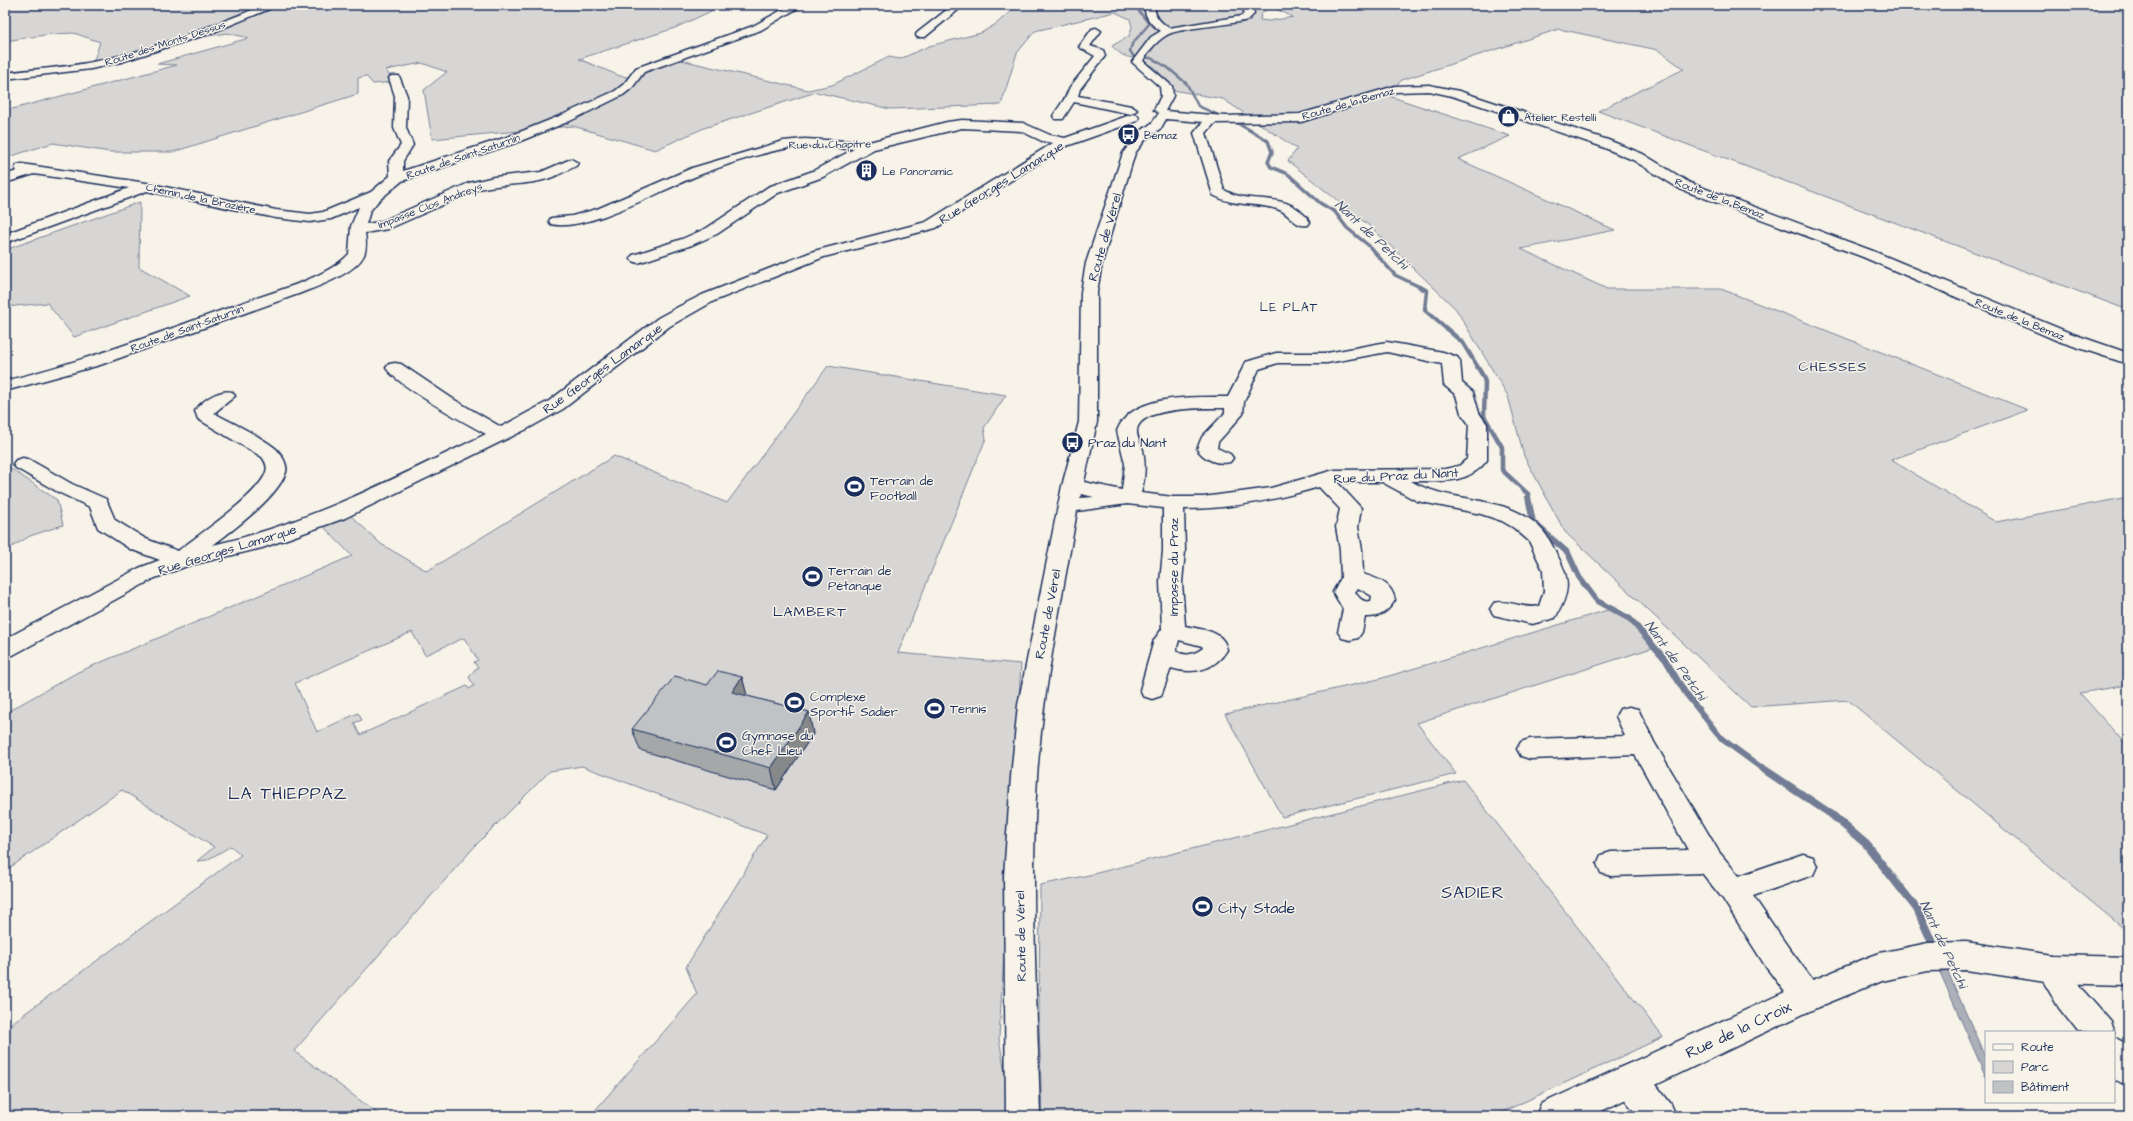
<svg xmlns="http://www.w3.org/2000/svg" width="2133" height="1121" font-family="'Architects Daughter',sans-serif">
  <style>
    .green { fill: #d7d6d4; stroke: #798299; fill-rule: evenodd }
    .water { fill: #acb0b9; stroke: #727c95 }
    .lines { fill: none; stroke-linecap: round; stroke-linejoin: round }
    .stream-far4 { stroke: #727c95; stroke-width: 2.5 }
    .stream-far3 { stroke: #727c95; stroke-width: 3.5 }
    .stream-far2 { stroke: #727c95; stroke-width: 4.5 }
    .stream-far1 { stroke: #727c95; stroke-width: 6 }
    .stream { stroke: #727c95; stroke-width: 8 }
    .minor-casing { stroke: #1b2f5e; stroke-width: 3 }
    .major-casing { stroke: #1b2f5e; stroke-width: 3 }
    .minor { fill: #f7f3e8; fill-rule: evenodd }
    .major { fill: #f7f3e8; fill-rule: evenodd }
    .wall { fill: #a5a8a9; stroke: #1b2f5e }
    .shaded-wall { fill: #86888a; stroke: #1b2f5e }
    .building { fill: #c0c3c5; stroke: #1b2f5e }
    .labels { text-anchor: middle; stroke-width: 3; stroke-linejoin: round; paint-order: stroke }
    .far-street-label { font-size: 11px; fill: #1b2f5e; stroke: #f7f3e8 }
    .far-poi-label { font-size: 11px; fill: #1b2f5e; stroke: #f7f3e8; text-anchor: start }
    .far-neighbourhood-label { font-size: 12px; letter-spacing: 1px; fill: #1b2f5e; stroke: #f7f3e8 }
    .street-label { font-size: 13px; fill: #1b2f5e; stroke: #f7f3e8 }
    .poi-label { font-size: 13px; fill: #1b2f5e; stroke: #f7f3e8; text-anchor: start }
    .water-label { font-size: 14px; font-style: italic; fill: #465679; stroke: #f7f3e8 }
    .neighbourhood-label { font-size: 14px; letter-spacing: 1px; fill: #1b2f5e; stroke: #f7f3e8 }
    .near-poi-label { font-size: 16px; fill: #1b2f5e; stroke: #f7f3e8; text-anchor: start }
    .near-street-label { font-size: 16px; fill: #1b2f5e; stroke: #f7f3e8 }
    .near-neighbourhood-label { font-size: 17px; letter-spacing: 1px; fill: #1b2f5e; stroke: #f7f3e8 }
  </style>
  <rect width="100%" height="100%" fill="#f7f3e8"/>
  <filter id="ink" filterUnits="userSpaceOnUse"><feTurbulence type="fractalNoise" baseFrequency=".025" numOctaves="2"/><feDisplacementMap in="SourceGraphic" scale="8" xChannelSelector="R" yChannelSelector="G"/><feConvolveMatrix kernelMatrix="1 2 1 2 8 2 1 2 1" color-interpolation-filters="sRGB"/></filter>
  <g filter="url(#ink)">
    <g class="green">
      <path d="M5,5h719l-49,23 -96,31 41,17 7,1 50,-18 131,31 24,-5 57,-28 11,2 29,-13 52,-13 15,-9 22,-19h1110v305l-530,-199 86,-42 -26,-19 -99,-21 -157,51 -16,15 124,41 -52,23 157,71 -94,19 86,40h114l307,121 -137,50 105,62 132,-25v188l-48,8 48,54v185l-280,-232 -97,7 -186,-175 -41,-76 -16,-60 -52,-87 -84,-81 -84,-67 9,-12 -74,-50 -50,-9c-7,-9 -15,-21 -25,-27 -16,-9 -20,0 -36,-17l17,-10 3,-9 -2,-8 -15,-7 -80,19 -18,22 -16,52 -111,4 -74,-17 -112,36 -49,22 -82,-24 -141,13 -8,-49 23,-18 -25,-9 -36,7 7,12 -20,2 -7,-8 -8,2v16l-185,58h-63l-57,-9 -48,15v-47l172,-46 -20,-1 92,-26 -22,-5 -49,8 -85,22 7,-21 -26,-9 -22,1 -47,7zM1270,6l23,11 -24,4 -9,-1 1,-6z"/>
      <polygon points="140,202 139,267 190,296 74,337 47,303 5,307 5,250"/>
      <path d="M828,366l178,29 -22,33 2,10 -88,215 123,11 -22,374 7,41v37h-416l107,-122 -11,-27 81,-132 -185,-69 -32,5 -74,74 -182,206 87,65h-376v-88l236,-173 -10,-9 -24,14 -10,1 17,-14 -92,-57 -117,81v-158l73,-41 274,-116 -31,-32 27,-11 33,31 46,27 187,-115 113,47zM412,632l13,23 39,-17 14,22 -4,2 4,6 -4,2v2l-5,5 5,9 -5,3 -2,-3 -107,49 -6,-12 8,-3 -4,-7 -41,19 -22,-49z"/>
      <polygon points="5,461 10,468 57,500 63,525 30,536 5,551"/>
      <polygon points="1611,609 1630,619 1655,647 1417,723 1456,774 1282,817 1225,714 1379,679"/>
      <polygon points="1463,780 1663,1037 1494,1116 1042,1116 1039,1023 1040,885 1089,875"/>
    </g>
    <polygon class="water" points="1935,961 1945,965 1986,1059 1986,1077"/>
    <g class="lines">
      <polyline class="stream-far4" points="1142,5 1138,10 1149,24 1132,44 1130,51 1134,57 1151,58 1167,67 1187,84 1198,106 1243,126"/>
      <polyline class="stream-far3" points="1241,125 1268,141 1272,152 1268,162 1271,167 1288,174 1320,203 1335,212 1347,228 1368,245 1395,275 1422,288"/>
      <polyline class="stream-far2" points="1420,287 1427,291 1425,310 1463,343 1483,376 1485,382 1484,416 1502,447 1502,470 1528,494 1529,498"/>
      <polyline class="stream-far1" points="1528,497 1533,522 1568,553 1579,577 1597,601 1630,619 1665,659 1686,694 1722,739 1763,769"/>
      <polyline class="stream" points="1762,768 1831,814 1866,844 1917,909 1935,949"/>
      <defs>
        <g id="minor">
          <path d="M265,5h14l-68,28 -90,29 -30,7 -86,10v-6c29,-4 59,-5 87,-11 60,-11 117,-35 173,-57z"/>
          <path d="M791,5h12l-42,25 -117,42 -12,16 -9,7 -53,26 -52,21 -116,39 -24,20 -8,10 -4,13 14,-2 89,-39 25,-6 47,-5 30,-13 7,4 -2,3c-9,4 -17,9 -26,12 -23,8 -48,5 -71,11l-91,40 -23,4c1,7 2,15 -1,22 -8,18 -45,31 -63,38l-201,72 -95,26v-10c81,-20 159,-50 237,-78 31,-11 85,-25 107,-49l2,-28 8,-19 -28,12 -21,3 -34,-4 -129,-27 -142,52v-9l124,-46 -95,-14 -29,9v-8l12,-4 -2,-3 2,-3 5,-1 124,19 130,27 34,4 13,-2 48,-20 19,-16 -1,-15 12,-16 -7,-17 1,-32 -6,-18 2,-2h8l8,20 -1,32 7,17 -10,16v10l107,-35 52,-21 53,-24 9,-7 12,-16 117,-42z"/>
          <polygon points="953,5 964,5 925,37 917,37 916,35 917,33"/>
          <path d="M1145,5h10c-2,11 6,18 14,23l73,-12 2,-3 -1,-8h10l1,9 -6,6c-23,6 -54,6 -77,13 -11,4 -23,18 -28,28l29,25 1,10 -8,15 60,5 75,-2 95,-28 34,-1 30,6 149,49 35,14 47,29 183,68 197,82 58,20v11l-70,-23 -195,-84 -183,-68 -47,-29 -33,-14 -148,-50 -23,-5 -33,1 -95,30 -86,1 -9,10 18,57c30,17 63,-2 86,32l-2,3c-13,3 -19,-13 -31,-16 -22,-7 -43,-2 -64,-14l-19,-62 9,-11 -37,-3 -5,9 -15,11 -11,14 -33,110 -5,29v130l-13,60 38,8 3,-26 -8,-33c14,-38 78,-34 111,-34l18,-35 30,-9h51l60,-11 56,10 14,5 3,4 2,22 11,9 6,21 8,11v36c-18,25 -48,21 -76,21 40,24 99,12 132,50 6,7 10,16 14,24 14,25 13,38 -2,63l-23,6 -38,-9 -4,-6 4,-6c15,-4 29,7 45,3l5,-15 -1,-21 -14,-29 -15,-13 -12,-7 -21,-7 -64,-13 -35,-19h-45l24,26 -3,19 4,23 1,24c15,5 29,9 32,26 -7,12 -16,18 -30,17l-3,15 -4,6 -8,2 -8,-2 -4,-6 5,-23 -10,-17 8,-14 -1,-28 -4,-23 4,-18 -21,-22c-44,13 -88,22 -135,22l1,42 -3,31 3,44c17,4 39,4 42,24 -12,20 -34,25 -56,18l-10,28 -9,3 -9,-3 -3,-6 14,-50 8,-11 -2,-47 3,-31v-43l-36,-4 -50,7c-15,88 -34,176 -40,266 -7,113 0,226 3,339h-34l-2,-240 7,-99 7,-72 44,-219 17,-64 2,-130 5,-29 37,-110 15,-20 14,-10 7,-10 -5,-3 7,-14 -1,-9 -28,-25 19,-25 10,-6c-9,-5 -18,-15 -16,-26zM1387,352l55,12 2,21 12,10 5,18 8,11 -2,35 -8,7 -14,3 -111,1 -63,18 -68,9h-30l-32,-4c4,-14 5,-28 2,-43 -2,-6 -7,-14 -6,-20 3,-24 70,-22 88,-22v5l-23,24 -5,12c8,11 20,16 33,13l3,-4 -3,-4 -13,-6 1,-6 25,-28 1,-12 15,-33 19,-6h49zM1081,494l13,3 -14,1zM1358,588l14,8 -1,5c-8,2 -12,-3 -16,-9zM1179,640l23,6 1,2c-9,7 -18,9 -27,3z"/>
          <polygon points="1096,28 1101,31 1090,46 1103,50 1105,56 1080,89 1078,96 1131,106 1137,110 1131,114 1074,102 1063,119 1055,119 1053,116 1065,98 1070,87 1095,56 1079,47 1092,29"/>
          <path d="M1133,114l4,1 2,3 -2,3 -73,26 -128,81 -112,29 -110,44 -44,25 -107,83 -36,20 -182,89 -83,30 -75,18 -32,12 -142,77 -8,2v-18l134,-71 21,-8 -30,-11 -32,-21 -8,-21 -32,-15 -42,-24 -3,-4 3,-4 7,-2 7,2 42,24 34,15 9,21 31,19 32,12c20,-16 81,-56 88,-79 2,-6 -1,-11 -4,-15l-64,-38 -3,-8c7,-11 25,-22 37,-19l3,4 -21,17c20,11 43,21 61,35 6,5 13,17 11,24 -8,25 -52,57 -73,73 97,-22 184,-68 273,-111 -22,-12 -87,-47 -100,-66l3,-4 6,-1 6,1 52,35 48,28 48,-26 109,-83 20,-11 24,-12 112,-44 112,-29 127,-79 -11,-2 -21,-10 -59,-3 -88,21 -51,28 -45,16 -61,41 -25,11 -54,18 -5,-2 -3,-3 3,-3 49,-16 25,-11 61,-41 45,-16 41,-22c-23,-1 -48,-5 -70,0 -27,5 -56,15 -82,25 -36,13 -114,59 -151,50l-2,-3 2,-3 21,-2 25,-7 95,-41 91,-27 21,-2 65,3 78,-20 15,-2 61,3 27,12 15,3z"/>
          <polygon points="1629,707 1638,709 1654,742 1719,852 1739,876 1803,854 1813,857 1817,866 1813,875 1753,896 1788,947 1818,987 1823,997 1818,1007 1807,1012 1796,1007 1766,967 1723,899 1702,873 1611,876 1601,873 1597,864 1601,855 1611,852 1688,850 1635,755 1530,759 1521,756 1517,749 1521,742 1530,739 1625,736 1616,716 1620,709"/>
          <polygon points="2052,955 2063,959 2081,988 2110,1021 2114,1032 2114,1033 2078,1032 2059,1008 2036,969 2041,959"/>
          <polygon points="2114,1037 2128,1045 2128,1086 2114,1079"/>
          <polygon points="1631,1063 1643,1068 1671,1104 1676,1116 1638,1116 1619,1092 1614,1080 1619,1068"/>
        </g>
        <polygon id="major" points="1966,942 2052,955 2128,957 2128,985 2052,983 1966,970 1928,971 1882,981 1818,1007 1591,1116 1536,1116 1541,1104 1796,987 1869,957 1880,953 1928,943"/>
      </defs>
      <use href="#minor" class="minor-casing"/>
      <use href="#major" class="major-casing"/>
      <use href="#minor" class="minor"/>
      <use href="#major" class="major"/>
    </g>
    <polygon class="wall" points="742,677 747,696 809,712 813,734 776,790 640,750 632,729 707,685"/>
    <g class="shaded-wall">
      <polygon points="742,677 748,699 732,692"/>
      <polygon points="809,712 813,734 776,790 771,768"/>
    </g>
    <polygon class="building" points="718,671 742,677 732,692 809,712 771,768 632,729 675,676 707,685"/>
  </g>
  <defs>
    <symbol id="shop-disc" viewBox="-11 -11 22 22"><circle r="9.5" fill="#1b2f5e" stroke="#f7f3e8"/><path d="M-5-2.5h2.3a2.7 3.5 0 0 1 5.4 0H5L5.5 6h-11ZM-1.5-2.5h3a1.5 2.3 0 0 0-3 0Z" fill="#fff"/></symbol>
    <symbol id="bus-disc" viewBox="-11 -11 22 22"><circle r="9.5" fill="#1b2f5e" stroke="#f7f3e8"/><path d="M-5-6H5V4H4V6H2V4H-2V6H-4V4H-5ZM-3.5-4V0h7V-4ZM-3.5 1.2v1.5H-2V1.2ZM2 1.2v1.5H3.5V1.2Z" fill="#fff"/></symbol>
    <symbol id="building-disc" viewBox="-11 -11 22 22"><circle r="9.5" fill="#1b2f5e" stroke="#f7f3e8"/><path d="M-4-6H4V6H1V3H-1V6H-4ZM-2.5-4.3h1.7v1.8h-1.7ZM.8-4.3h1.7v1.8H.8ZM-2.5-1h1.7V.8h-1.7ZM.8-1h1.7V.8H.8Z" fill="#fff"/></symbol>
    <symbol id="stadium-disc" viewBox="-11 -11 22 22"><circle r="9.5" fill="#1b2f5e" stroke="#f7f3e8"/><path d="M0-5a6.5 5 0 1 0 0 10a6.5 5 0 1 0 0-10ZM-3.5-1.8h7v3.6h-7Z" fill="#fff"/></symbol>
  </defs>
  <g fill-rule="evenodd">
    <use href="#shop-disc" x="1496" y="104" width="25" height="25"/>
    <use href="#bus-disc" x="1116" y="122" width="25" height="25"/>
    <use href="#building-disc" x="854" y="158" width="25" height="25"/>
    <use href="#bus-disc" x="1060" y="430" width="25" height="25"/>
    <use href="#stadium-disc" x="842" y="474" width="25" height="25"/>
    <use href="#stadium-disc" x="800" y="564" width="25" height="25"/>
    <use href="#stadium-disc" x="782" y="690" width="25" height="25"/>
    <use href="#stadium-disc" x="922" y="696" width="25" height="25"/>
    <use href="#stadium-disc" x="714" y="730" width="25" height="25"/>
    <use href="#stadium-disc" x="1190" y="894" width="25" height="25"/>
  </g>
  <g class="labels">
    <g class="far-street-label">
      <text transform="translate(165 43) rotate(-18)" y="4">Route des Monts Dessus</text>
      <text transform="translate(1348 103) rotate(-16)" y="4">Route de la Bemaz</text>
      <text transform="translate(830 144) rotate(-1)" y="4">Rue du Chapitre</text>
      <text transform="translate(463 156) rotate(-19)" y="4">Route de Saint-Saturnin</text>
      <text transform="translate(201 198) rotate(12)" y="4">Chemin de la Brazière</text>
      <text transform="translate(1720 198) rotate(21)" y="4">Route de la Bemaz</text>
      <text transform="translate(430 205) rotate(-21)" y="4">Impasse Clos Andreys</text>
      <text transform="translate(2020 319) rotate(22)" y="4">Route de la Bemaz</text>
      <text transform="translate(187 328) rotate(-20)" y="4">Route de Saint-Saturnin</text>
    </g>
    <g class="far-poi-label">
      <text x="1524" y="121">Atelier Restelli</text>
      <text x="1144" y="139">Bémaz</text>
      <text x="882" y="175">Le Panoramic</text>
    </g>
    <g class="far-neighbourhood-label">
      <text x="1289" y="311">LE PLAT</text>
    </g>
    <g class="street-label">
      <text transform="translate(1001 182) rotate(-32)" y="5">Rue Georges Lamarque</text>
      <text transform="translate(1104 237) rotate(-74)" y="5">Route de Vérel</text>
      <text transform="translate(602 368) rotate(-36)" y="5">Rue Georges Lamarque</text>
      <text transform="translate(1396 475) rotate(-3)" y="5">Rue du Praz du Nant</text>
      <text transform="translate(227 549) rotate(-17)" y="5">Rue Georges Lamarque</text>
      <text transform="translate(1173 567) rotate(-90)" y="5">Impasse du Praz</text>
      <text transform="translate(1047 614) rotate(-79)" y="5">Route de Vérel</text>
      <text transform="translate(1020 936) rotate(-91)" y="5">Route de Vérel</text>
    </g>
    <g class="poi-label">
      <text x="1088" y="447">Praz du Nant</text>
      <text x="870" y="485">Terrain de<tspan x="870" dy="15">Football</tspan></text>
      <text x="828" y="575">Terrain de<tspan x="828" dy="15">Pétanque</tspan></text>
      <text x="810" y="701">Complexe<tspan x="810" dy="15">Sportif Sadier</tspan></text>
      <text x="950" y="713">Tennis</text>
      <text x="742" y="740">Gymnase du<tspan x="742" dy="15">Chef Lieu</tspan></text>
    </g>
    <g class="water-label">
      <text transform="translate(1372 234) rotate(43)" y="5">Nant de Petchi</text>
      <text transform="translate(1676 660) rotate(54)" y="5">Nant de Petchi</text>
      <text transform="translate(1944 944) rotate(65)" y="5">Nant de Petchi</text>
    </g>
    <g class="neighbourhood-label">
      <text x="1833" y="371">CHESSES</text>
      <text x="810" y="616">LAMBERT</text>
    </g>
    <g class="near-poi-label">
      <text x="1218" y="913">City Stade</text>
    </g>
    <g class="near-street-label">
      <text transform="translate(1738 1029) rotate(-25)" y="6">Rue de la Croix</text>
    </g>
    <g class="near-neighbourhood-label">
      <text x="288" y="799">LA THIEPPAZ</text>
      <text x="1473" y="898">SADIER</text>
    </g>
  </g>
  <rect width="2133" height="1121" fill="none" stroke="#f7f3e8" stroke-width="20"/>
  <rect x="10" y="10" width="2113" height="1101" fill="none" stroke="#1b2f5e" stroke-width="1.5" filter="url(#ink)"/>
  <rect x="1985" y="1031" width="130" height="72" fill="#f7f3e8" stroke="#9fa5b1"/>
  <rect x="1993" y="1044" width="20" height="6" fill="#f7f3e8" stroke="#9fa5b1"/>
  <text x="2021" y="1051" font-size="12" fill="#1b2f5e">Route</text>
  <rect x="1993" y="1061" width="20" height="12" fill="#d7d6d4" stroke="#9fa5b1"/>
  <text x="2021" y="1071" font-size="12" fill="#1b2f5e">Parc</text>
  <rect x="1993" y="1081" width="20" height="12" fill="#c0c3c5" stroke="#9fa5b1"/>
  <text x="2021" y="1091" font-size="12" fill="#1b2f5e">Bâtiment</text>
</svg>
